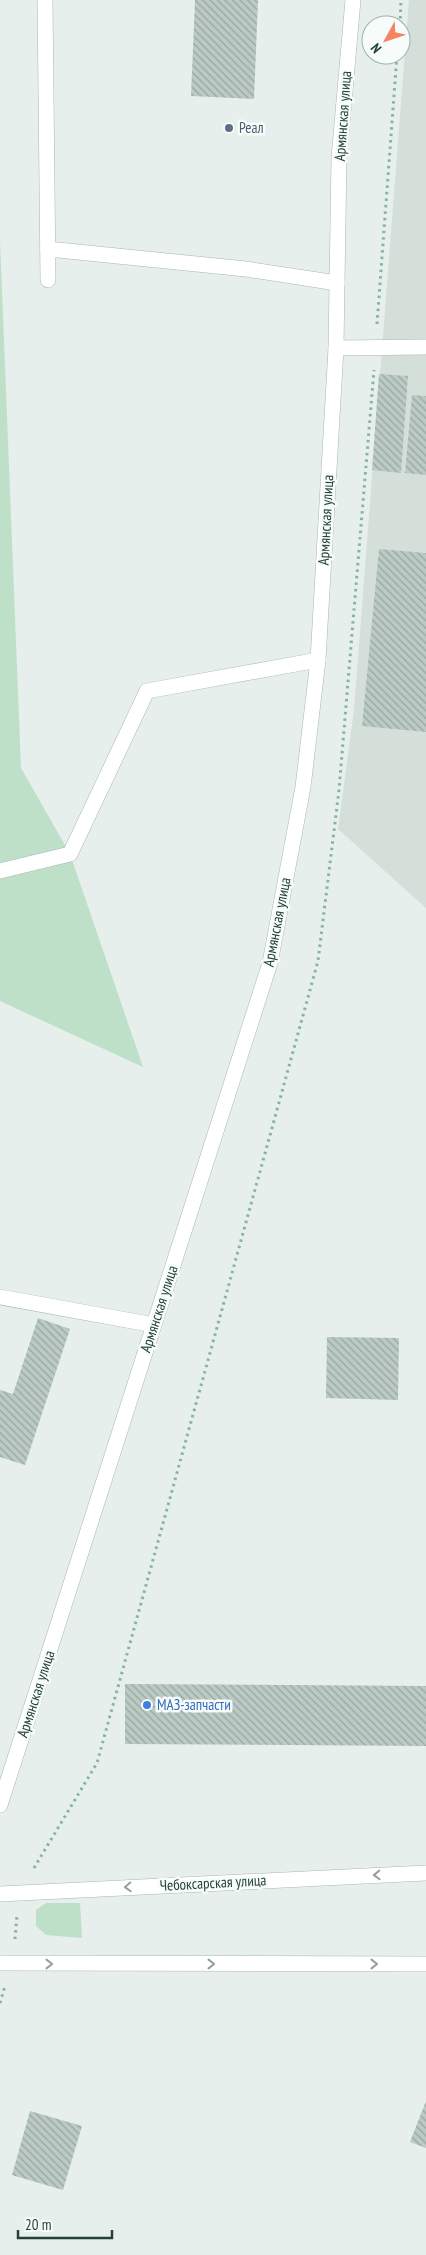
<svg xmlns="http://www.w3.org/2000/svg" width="426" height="2255" font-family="'PT Sans Narrow',sans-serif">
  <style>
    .built { fill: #d4dfda }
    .green { fill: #bfe0c8 }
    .building { fill: url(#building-back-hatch) }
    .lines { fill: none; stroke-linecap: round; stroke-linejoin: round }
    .service-casing { stroke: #a8b8b2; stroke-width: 16 }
    .minor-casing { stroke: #a8b8b2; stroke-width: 16 }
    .tertiary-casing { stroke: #a8b8b2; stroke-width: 16 }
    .path { stroke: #86b3a5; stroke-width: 3; stroke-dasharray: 2.5 4; stroke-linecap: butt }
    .service { stroke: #fff; stroke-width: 15 }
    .minor { stroke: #fff; stroke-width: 15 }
    .tertiary { stroke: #fff; stroke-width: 15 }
    .oneway { stroke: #92a09c }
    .service-dot { fill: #5c6f8a; stroke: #f7fbf9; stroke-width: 2 }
    .shop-dot { fill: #3f7fe0; stroke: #f7fbf9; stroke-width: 2 }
    .labels { text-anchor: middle; stroke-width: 5; stroke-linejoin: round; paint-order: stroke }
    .street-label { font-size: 15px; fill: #24423a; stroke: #f7fbf9 }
    .service-label { font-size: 15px; fill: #4e5e75; stroke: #f7fbf9; text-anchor: start }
    .shop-label { font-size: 15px; fill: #366cbe; stroke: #f7fbf9; text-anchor: start }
  </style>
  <defs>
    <pattern id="building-back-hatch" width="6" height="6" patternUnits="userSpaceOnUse" patternTransform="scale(1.25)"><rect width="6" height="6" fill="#bbcac4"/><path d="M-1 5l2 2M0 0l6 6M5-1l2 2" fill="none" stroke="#98a6a0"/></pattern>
  </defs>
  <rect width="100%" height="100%" fill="#e6efeb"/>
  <polygon class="built" points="409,0 426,0 426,908 338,829 354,710"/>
  <g class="green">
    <polygon points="0,240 21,768 70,854 143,1067 0,1001"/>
    <polygon points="46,1903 80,1903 82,1938 46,1935 36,1926 36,1910"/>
  </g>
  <g class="building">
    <polygon points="195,0 258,0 254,99 191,96"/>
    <polygon points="379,374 408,376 401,473 372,470"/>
    <polygon points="412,395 426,396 426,475 405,473"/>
    <polygon points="379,549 426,553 426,732 362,726"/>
    <polygon points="38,1318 70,1329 25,1465 0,1457 0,1390 13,1394"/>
    <polygon points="327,1337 399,1338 398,1400 326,1398"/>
    <polygon points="125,1684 426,1686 426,1746 125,1744"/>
    <polygon points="426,2101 426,2148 410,2142"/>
    <polygon points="30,2111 82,2126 63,2190 12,2175"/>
  </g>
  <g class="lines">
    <defs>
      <g id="service">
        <polyline points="45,0 48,280"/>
        <polyline points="48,249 246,269 337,283"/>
        <polyline points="336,348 426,347"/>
        <polyline points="0,1297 154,1325"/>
      </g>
      <g id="minor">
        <polyline points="0,871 70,854 147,691 318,660"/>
        <polyline points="0,1894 426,1873"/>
        <polyline points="0,1963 426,1964"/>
      </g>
      <polyline id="tertiary" points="0,1805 270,963 303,787 318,660 336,348 339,158 353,0"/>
    </defs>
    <use href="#service" class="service-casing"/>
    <use href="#minor" class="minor-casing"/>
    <use href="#tertiary" class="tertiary-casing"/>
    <g class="path">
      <polyline points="400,25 401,0"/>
      <polyline points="377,324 397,55"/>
      <polyline points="34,1868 97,1763 318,961 339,790 374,370"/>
      <polyline points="15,1939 17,1915"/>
      <polyline points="0,2003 5,1986"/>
    </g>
    <use href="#service" class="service"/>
    <use href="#minor" class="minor"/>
    <use href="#tertiary" class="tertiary"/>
  </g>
  <defs><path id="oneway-chevron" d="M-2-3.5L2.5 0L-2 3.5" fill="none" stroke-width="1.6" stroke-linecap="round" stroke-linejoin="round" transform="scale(1.25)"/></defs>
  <g class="oneway">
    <use href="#oneway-chevron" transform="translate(377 1875) rotate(178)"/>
    <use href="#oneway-chevron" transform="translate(128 1887) rotate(177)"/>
    <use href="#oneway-chevron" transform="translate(49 1964)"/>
    <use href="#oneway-chevron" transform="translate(211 1964)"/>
    <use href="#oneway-chevron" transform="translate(374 1964)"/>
  </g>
  <circle class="service-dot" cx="229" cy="128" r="5"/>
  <circle class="shop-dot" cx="147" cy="1705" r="5"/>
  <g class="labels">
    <g class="street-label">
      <text transform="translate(343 116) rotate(-86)" y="5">Армянская улица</text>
      <text transform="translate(326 520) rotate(-87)" y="5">Армянская улица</text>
      <text transform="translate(277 922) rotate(-79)" y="5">Армянская улица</text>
      <text transform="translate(159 1309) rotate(-72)" y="5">Армянская улица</text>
      <text transform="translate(36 1694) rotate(-72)" y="5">Армянская улица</text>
      <text transform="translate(213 1883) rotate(-3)" y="5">Чебоксарская улица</text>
    </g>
    <g class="service-label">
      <text x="239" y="133">Реал</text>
    </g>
    <g class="shop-label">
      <text x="157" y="1710">МАЗ-запчасти</text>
    </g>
  </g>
  <g transform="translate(386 40) rotate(230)"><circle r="24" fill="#f7fbf9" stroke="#a3b1ad"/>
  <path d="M0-4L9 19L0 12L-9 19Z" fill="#f4845f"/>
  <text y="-8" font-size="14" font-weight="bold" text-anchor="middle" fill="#24423a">N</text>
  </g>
  <path d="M18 2230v8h94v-8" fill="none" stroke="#24423a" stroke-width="2.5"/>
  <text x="25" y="2230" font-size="15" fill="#24423a" stroke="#f7fbf9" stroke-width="4" paint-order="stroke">20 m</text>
</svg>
